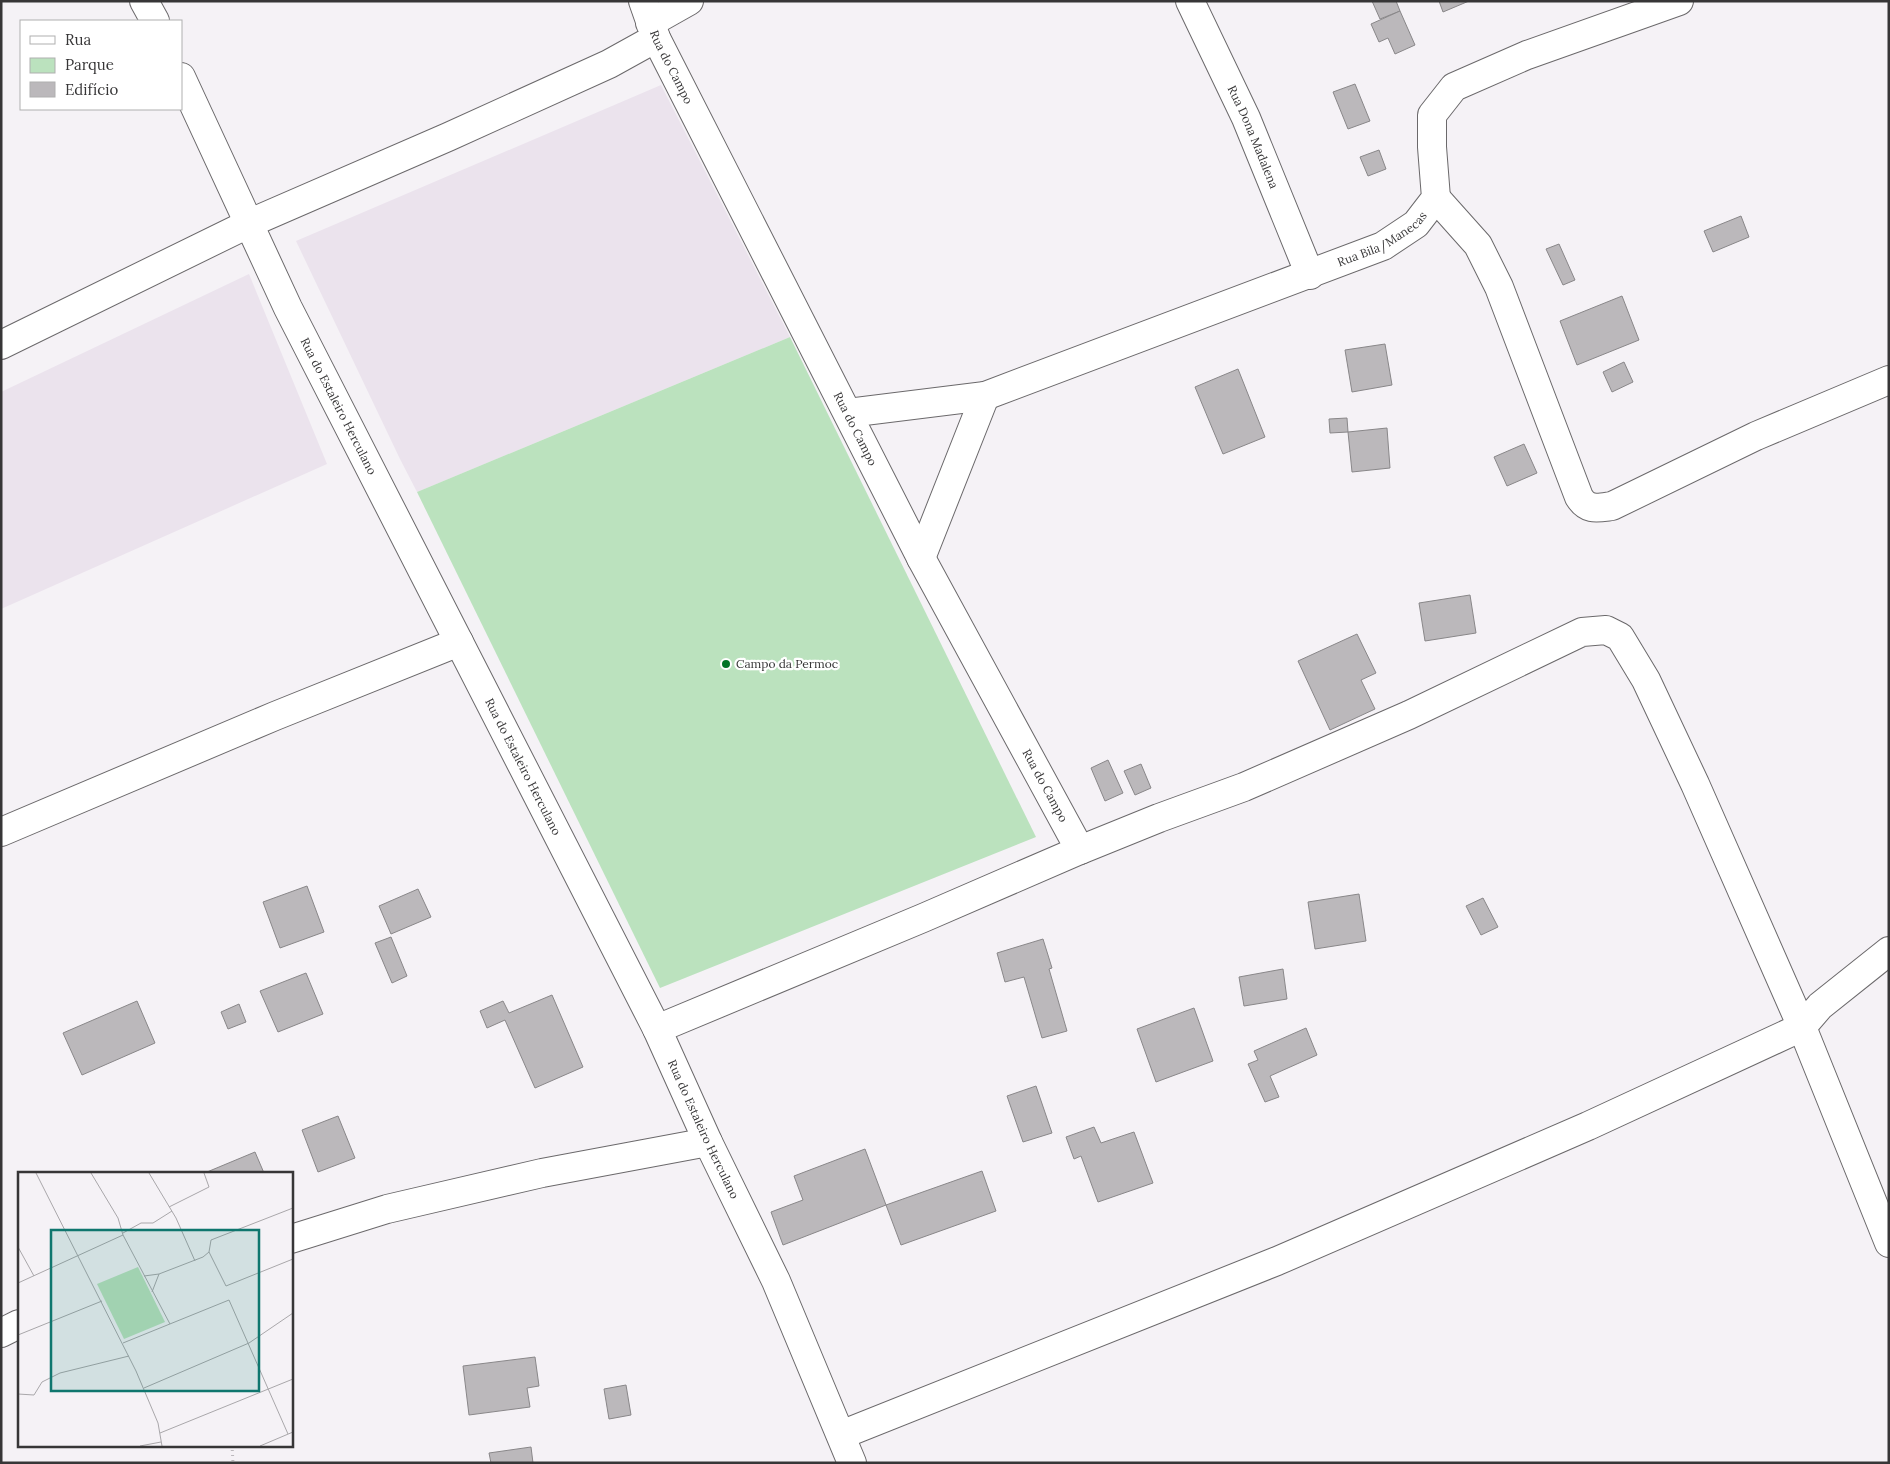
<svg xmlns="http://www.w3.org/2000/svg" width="1890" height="1464" font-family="Lora,serif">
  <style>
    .built { fill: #ebe3ed }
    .green { fill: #bbe2be }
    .building { fill: #bbb8bb; stroke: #898789 }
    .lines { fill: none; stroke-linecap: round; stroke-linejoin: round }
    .street-casing { stroke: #6b696b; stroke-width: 30 }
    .path { stroke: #bbb8bc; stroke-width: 3; stroke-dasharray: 1 4; stroke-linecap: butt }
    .street { stroke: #fff; stroke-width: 28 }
    .poi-dot { fill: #027427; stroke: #fff; stroke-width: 2 }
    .labels { text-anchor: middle; stroke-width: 4.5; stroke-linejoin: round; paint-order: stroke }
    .street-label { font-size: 12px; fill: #373637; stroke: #fff }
    .poi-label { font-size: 12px; fill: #373637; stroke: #fff; text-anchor: start }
    .inset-road { fill: none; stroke: #a9a7aa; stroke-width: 1 }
    .view { fill: #0f766e; fill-opacity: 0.15; stroke: #0f766e; stroke-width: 2.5 }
    .inset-edge { fill: none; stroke: #373637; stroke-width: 2.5 }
  </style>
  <rect width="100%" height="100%" fill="#f5f2f6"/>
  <g class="built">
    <polygon points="661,85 790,337 417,492 400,459 296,241"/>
    <polygon points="249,274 327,464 1,609 1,392"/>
  </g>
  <polygon class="green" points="790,337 1036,837 660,988 417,492"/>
  <g class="building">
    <polygon points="1372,1 1396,1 1400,11 1380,19"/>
    <polygon points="1439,1 1469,1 1443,12"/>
    <polygon points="1400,11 1415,45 1395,54 1388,38 1379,42 1371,24"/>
    <polygon points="1355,84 1370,121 1348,129 1333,92"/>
    <polygon points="1379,150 1386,169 1368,176 1360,157"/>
    <polygon points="1741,216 1749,237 1713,252 1704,231"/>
    <polygon points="1559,244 1575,280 1563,285 1546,249"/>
    <polygon points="1622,296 1639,340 1577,365 1560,321"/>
    <polygon points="1385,344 1392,385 1352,392 1345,350"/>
    <polygon points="1624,362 1633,382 1612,392 1603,372"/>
    <polygon points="1238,369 1265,437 1223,454 1195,387"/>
    <polygon points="1347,418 1348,432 1330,433 1329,419"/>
    <polygon points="1387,428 1390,468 1352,472 1348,432"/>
    <polygon points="1524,444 1537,473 1507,486 1494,457"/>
    <polygon points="1470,595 1476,633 1425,641 1419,603"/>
    <polygon points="1357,634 1376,673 1361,680 1375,709 1330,730 1298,661"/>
    <polygon points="1108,760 1123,793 1105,801 1091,768"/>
    <polygon points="1141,764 1151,788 1135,795 1124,771"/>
    <polygon points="307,886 324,932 280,948 263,902"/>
    <polygon points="418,889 431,917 391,934 379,906"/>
    <polygon points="1359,894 1366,941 1315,949 1308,902"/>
    <polygon points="1483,898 1498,927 1481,935 1466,906"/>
    <polygon points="391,937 407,976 392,983 375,943"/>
    <polygon points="1043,939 1052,968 1049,969 1067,1031 1042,1038 1024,977 1005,982 997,953"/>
    <polygon points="1283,969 1287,999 1244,1006 1239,977"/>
    <polygon points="306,973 323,1014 278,1032 260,991"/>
    <polygon points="552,995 583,1067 535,1088 505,1020 487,1028 480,1011 503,1001 509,1013"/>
    <polygon points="137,1001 155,1043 82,1075 63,1033"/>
    <polygon points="239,1004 246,1022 228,1029 221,1012"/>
    <polygon points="1194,1008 1213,1061 1156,1082 1137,1029"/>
    <polygon points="1306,1028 1317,1055 1270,1076 1279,1097 1265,1102 1248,1064 1258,1060 1254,1051"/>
    <polygon points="1036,1086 1052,1133 1023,1142 1007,1096"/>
    <polygon points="338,1116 355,1158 318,1172 302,1130"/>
    <polygon points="1094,1127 1101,1143 1134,1132 1153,1183 1098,1202 1081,1156 1074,1159 1066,1137"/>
    <polygon points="865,1149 886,1205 783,1245 771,1212 803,1200 794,1176"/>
    <polygon points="255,1152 264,1173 207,1173 207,1172"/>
    <polygon points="982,1171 996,1211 901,1245 886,1205"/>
    <polygon points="535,1357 539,1386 527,1388 530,1407 469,1415 463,1366"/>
    <polygon points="626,1385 631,1415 609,1419 604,1389"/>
    <polygon points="531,1447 533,1463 491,1463 489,1453"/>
  </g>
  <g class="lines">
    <defs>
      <g id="street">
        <polyline points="144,1 155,21"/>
        <path id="s1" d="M643,1l13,37 265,520 159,292"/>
        <path id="s2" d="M1190,1l56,117 64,157"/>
        <polyline points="650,23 689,1"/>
        <path id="s3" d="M181,77l107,231 369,721 51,113 68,139 76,182"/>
        <path d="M1436,198l42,47 21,42 80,210c9,14 18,11 33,9l144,-70 133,-56"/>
        <polyline points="1,345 250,223 448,137 609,64 656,38"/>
        <path id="s4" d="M848,413l137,-17 398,-150 33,-22 20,-26 -4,-51v-32l22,-28 73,-32 152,-54"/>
        <polyline points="921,558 985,396"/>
        <polyline points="1,832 275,716 459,642"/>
        <polyline points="657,1029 923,918 1080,850 1159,818 1244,787 1409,715 1582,632 1606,630 1620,637 1646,680 1695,784 1802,1027 1889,1243"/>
        <polyline points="291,1239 387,1209 542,1173 708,1142"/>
        <polyline points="1,1333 19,1324"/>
        <polyline points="841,1435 1277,1261 1588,1126 1802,1027 1820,1006 1889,951"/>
      </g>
    </defs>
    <use href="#street" class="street-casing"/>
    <polyline class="path" points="232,1445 233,1463"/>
    <use href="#street" class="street"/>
  </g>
  <circle class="poi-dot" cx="726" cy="664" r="5"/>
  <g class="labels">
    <g class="street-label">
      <text dy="4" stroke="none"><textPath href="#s1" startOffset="72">Rua do Campo</textPath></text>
      <text dy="4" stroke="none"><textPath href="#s2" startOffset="150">Rua Dona Madalena</textPath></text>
      <text dy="4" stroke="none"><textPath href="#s4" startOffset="566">Rua Bila/Manecas</textPath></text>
      <text dy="4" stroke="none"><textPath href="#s3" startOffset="365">Rua do Estaleiro Herculano</textPath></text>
      <text dy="4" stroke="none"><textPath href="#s1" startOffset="478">Rua do Campo</textPath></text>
      <text dy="4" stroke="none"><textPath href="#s3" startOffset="770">Rua do Estaleiro Herculano</textPath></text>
      <text dy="4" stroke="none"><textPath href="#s1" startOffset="882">Rua do Campo</textPath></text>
      <text dy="4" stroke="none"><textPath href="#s3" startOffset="1175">Rua do Estaleiro Herculano</textPath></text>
    </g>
    <g class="poi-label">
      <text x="736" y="668">Campo da Permoc</text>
    </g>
  </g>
  <g transform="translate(18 1172)">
    <rect width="275" height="275" fill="#f5f2f6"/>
    <path d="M120,95l27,55 -41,17 -27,-55z" fill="#bbe2be"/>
    <path class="inset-road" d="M18,1l100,198 22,52 4,23M73,1l27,45 5,17 47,89M131,1l27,45 19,43M151,35l40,-20 -5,-14M105,61l18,-10h12l19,-12M0,75l16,29M191,80l17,34 67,-27M126,104l15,-2 44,-17 6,-5 2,-12 82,-32M0,111l105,-48M134,120l7,-18M0,163l84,-34M105,171l106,-43 59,134M126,216l105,-45 44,-30M0,222l16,1 8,-13 18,-9 69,-17M142,261l133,-54M122,274l21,-4M242,274l33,-14"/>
    <path class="view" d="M33,58h208v161h-208z"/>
    <rect width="275" height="275" class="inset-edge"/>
  </g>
  <rect width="1890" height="1464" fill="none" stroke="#373637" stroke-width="5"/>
  <rect x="20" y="20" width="162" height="90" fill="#ffffff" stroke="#afafaf"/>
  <rect x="30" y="36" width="25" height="8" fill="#ffffff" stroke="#afafaf"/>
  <text x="65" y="45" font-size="15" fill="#373637">Rua</text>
  <rect x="30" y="58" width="25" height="15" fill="#bbe2be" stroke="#afafaf"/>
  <text x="65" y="70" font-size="15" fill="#373637">Parque</text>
  <rect x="30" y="82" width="25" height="15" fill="#bbb8bb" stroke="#afafaf"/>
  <text x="65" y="95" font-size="15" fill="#373637">Edifício</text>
</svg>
